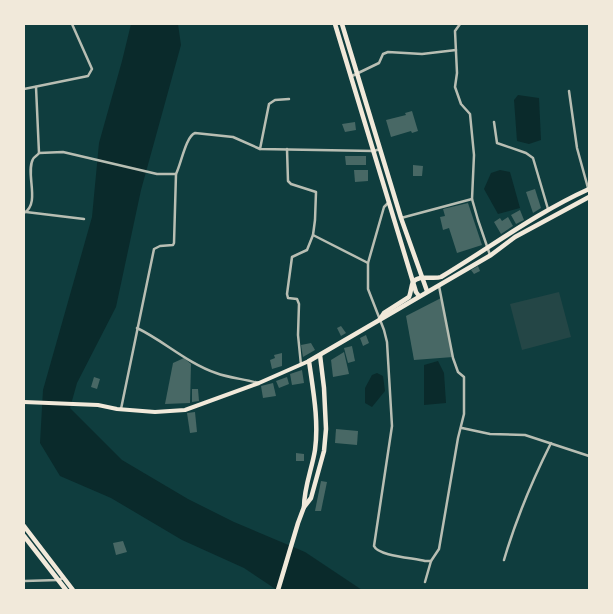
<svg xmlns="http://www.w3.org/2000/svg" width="613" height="614" font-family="'Varela Round',sans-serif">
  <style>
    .green { fill: #244646 }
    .water { fill: #0a2a2b }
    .building { fill: #486865 }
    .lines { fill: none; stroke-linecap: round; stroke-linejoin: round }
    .minor { stroke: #b8beb3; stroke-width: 2.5 }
    .secondary { stroke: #f1e9da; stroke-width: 4 }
    .trunk { stroke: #f1e9da; stroke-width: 4.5 }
  </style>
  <rect width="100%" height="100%" fill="#0f3d3e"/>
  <polygon class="green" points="559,292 571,337 522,350 510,304"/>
  <g class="water">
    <polygon points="131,24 178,24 181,45 141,190 116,307 77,383 70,408 122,460 188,499 234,522 305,552 362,590 277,590 244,568 182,540 111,498 60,476 40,443 43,390 92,217 99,143 122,61"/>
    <polygon points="518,95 539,98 541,140 529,144 517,141 514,100"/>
    <polygon points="500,170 510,172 520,208 498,214 484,189 491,173"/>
    <polygon points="438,361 444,373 446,403 424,405 424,365"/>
    <polygon points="377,373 383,376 385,391 372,407 365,403 365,388 372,375"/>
  </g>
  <g class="building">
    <polygon points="412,111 418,131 412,133 411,131 391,137 386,120 406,115 405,113"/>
    <polygon points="355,122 356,130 345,132 342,124"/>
    <polygon points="345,156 366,156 366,165 346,165"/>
    <polygon points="413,165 423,166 422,176 413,176"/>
    <polygon points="354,170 368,170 368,181 355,182"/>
    <polygon points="535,189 541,208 533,213 526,192"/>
    <polygon points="468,203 482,245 457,253 449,228 443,230 440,217 445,216 443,209"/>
    <polygon points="520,210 524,220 516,224 511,215"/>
    <polygon points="508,217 513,226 501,234 494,222 500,218 502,221"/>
    <polygon points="478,266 480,271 474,274 471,270"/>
    <polygon points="441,298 453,357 414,360 406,316"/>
    <polygon points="341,326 346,333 341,336 337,328"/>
    <polygon points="366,335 369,343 363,346 360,338"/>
    <polygon points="311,343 315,350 303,357 301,345"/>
    <polygon points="352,346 355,361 348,363 344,348"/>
    <polygon points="344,352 349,374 333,377 331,360"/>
    <polygon points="282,353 282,366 272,369 270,360 275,358 274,355"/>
    <polygon points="184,358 191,364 190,403 165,404 173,363"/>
    <polygon points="302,370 304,383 292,385 290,374"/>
    <polygon points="94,377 100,379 97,389 91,387"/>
    <polygon points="287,377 289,384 279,388 276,381"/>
    <polygon points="273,383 276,396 263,398 261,386"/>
    <polygon points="192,389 198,389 199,401 192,402"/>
    <polygon points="195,412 197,432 190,433 187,413"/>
    <polygon points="336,429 358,431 357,445 335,443"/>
    <polygon points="296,453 304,454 304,461 296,461"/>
    <polygon points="321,481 327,482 321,511 315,511"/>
    <polygon points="123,541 127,552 116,555 113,543"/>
  </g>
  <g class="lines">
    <g class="minor">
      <polyline points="460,24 455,31 457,73 455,87 461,104 470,114 474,155 472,199 478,220 490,255"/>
      <polyline points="352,76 379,63 383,54 388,52 422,54 456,50"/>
      <polyline points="24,89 88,76 92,69 72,24"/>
      <polyline points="569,91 577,148 588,188"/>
      <polyline points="494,122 497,143 526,153 533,158 548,209"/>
      <polyline points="260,149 269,104 275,100 289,99"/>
      <path d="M287,149l1,32 3,3 25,8 -1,28 -2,15 55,28v26l16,41 3,12 5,84 -18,120c4,10 40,12 51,15h6l8,-12 19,-111 6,-24v-37l-6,-5 -5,-14 -14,-72"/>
      <path d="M39,153l24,-1 94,22h19c5,-10 10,-38 19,-41l38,4 27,12 114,2 6,-2"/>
      <polyline points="26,212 84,219"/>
      <path d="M24,213c17,-10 1,-39 9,-54 1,-2 5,-4 6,-6l-3,-66"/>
      <polyline points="401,218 472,199"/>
      <polyline points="368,263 384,207 389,202"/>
      <path d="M137,328c27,13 50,35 79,45 13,5 29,6 42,10"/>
      <polyline points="301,365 298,335 299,304 297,299 288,298 287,294 292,257 307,250 313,235"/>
      <polyline points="121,409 154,249 160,246 173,245 174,243 176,174"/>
      <polyline points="462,428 490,434 525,435 589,456"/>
      <path d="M504,560c12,-41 28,-79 47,-117"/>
      <polyline points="24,581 58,580 63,578"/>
      <polyline points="425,582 431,561"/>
    </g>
    <polyline class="secondary" points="24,402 98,405 117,409 155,412 185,410 259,383 309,361"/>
    <g class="trunk">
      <polyline points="335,24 416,292 419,296"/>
      <polyline points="342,24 401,218 427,291"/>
      <path d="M380,319l4,-6 25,-16c2,-4 2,-11 4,-15 6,-8 20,-2 28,-5 50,-30 95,-64 148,-88"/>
      <path d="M304,507c0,-20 8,-38 11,-57 4,-29 -2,-60 -6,-89l182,-106 24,-18 74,-40"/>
      <polyline points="24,526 73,590"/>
      <polyline points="24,536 66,590"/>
      <polyline points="278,590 298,523 304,507 311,498 324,451 326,429 324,388 320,355"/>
    </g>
  </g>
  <rect width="613" height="614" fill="none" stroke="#f1e9da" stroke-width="50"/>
</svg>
